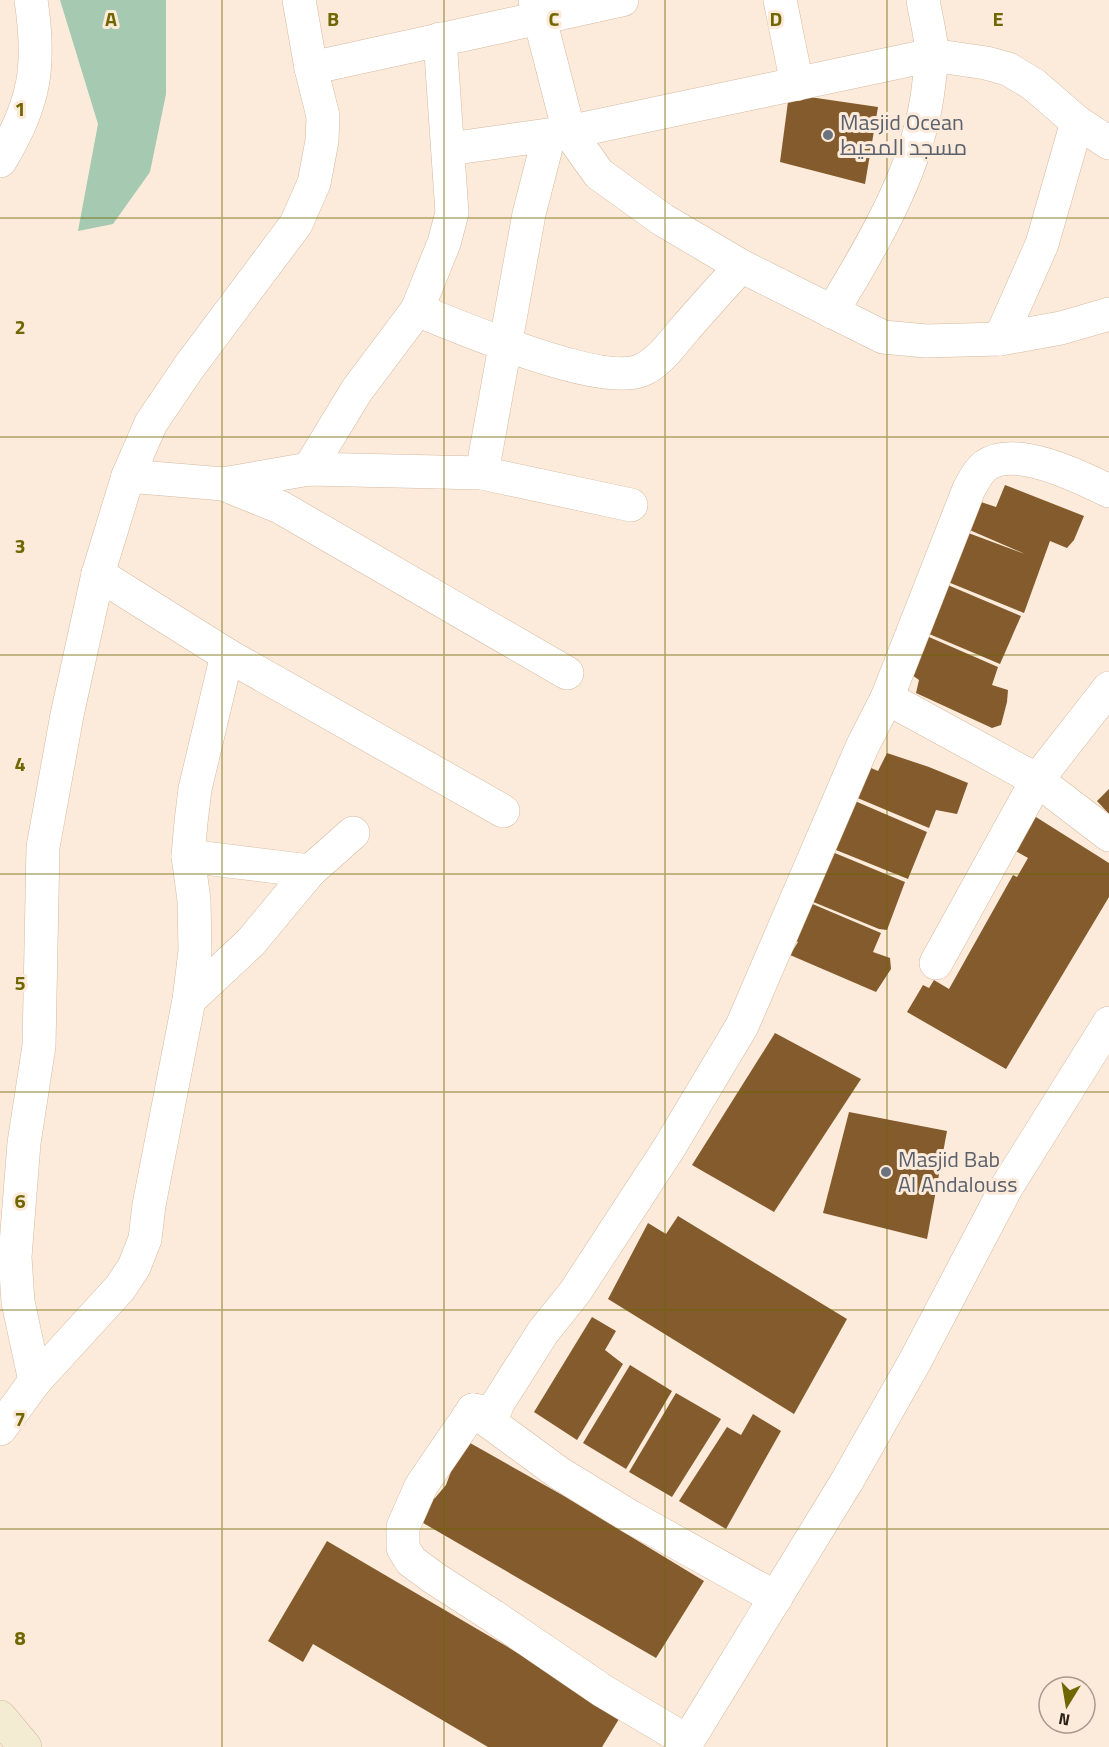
<svg xmlns="http://www.w3.org/2000/svg" width="1109" height="1747" font-family="'Titillium Web',Cairo,sans-serif">
  <style>
    .green { fill: #a5c9b1 }
    .building { fill: #845b2d }
    .lines { fill: none; stroke-linecap: round; stroke-linejoin: round }
    .street-casing { stroke: #d4baa0; stroke-width: 34 }
    .secondary-casing { stroke: #d4baa0; stroke-width: 34 }
    .street { stroke: #fff; stroke-width: 33 }
    .secondary { stroke: #f3ecd2; stroke-width: 33 }
    .grid { fill: none; stroke: #706700; stroke-width: 1.5; stroke-opacity: 0.55 }
    .worship-dot { fill: #6b7280; stroke: #fcebdb; stroke-width: 2 }
    .labels { text-anchor: middle; stroke-width: 6; stroke-linejoin: round; paint-order: stroke }
    .worship-label { font-size: 22px; fill: #5b616d; stroke: #fcebdb; text-anchor: start }
    .grid-label { font-size: 20px; text-anchor: middle; font-weight: bold; fill: #706700; stroke: #fcebdb; stroke-width: 6; stroke-linejoin: round; paint-order: stroke }
  </style>
  <rect width="100%" height="100%" fill="#fcebdb"/>
  <polygon class="green" points="60,0 166,0 166,94 150,172 113,224 78,231 98,124"/>
  <g class="building">
    <polygon points="789,94 878,107 865,184 780,162"/>
    <polygon points="1005,485 1084,516 1074,540 1067,548 1050,541 1024,613 943,580 963,531 1025,554 965,528 978,501 996,507"/>
    <polygon points="943,583 1021,616 1000,664 922,631"/>
    <polygon points="922,634 998,667 992,685 1008,690 1007,702 1001,725 992,728 916,693 919,680 905,670"/>
    <polygon points="887,753 929,767 968,783 957,814 936,810 929,828 848,794 862,764 878,771"/>
    <polygon points="1109,789 1109,814 1097,801"/>
    <polygon points="848,798 927,832 908,879 826,846"/>
    <polygon points="1028,812 1109,863 1109,897 1006,1069 907,1012 923,985 929,988 934,980 949,989 1013,875 1017,877 1028,858 1012,849"/>
    <polygon points="825,849 905,882 887,930 879,929 806,899"/>
    <polygon points="803,900 881,933 873,952 890,958 891,969 876,992 790,955 798,942 786,934"/>
    <polygon points="775,1033 861,1079 774,1212 692,1165"/>
    <polygon points="849,1112 947,1131 927,1239 823,1213"/>
    <polygon points="678,1216 847,1319 794,1414 608,1299 648,1223 666,1234"/>
    <polygon points="592,1317 616,1331 605,1350 623,1364 577,1440 534,1412"/>
    <polygon points="630,1365 672,1391 626,1469 583,1443"/>
    <polygon points="676,1393 721,1419 672,1497 629,1472"/>
    <polygon points="753,1414 781,1431 726,1529 679,1501 727,1427 741,1435"/>
    <polygon points="463,1439 564,1496 704,1581 656,1658 418,1520 425,1503 435,1498 446,1485"/>
    <polygon points="327,1541 622,1714 602,1747 488,1747 313,1644 303,1662 268,1641"/>
  </g>
  <g class="lines">
    <defs>
      <g id="street">
        <polyline points="535,0 569,132 599,174 663,220 741,266 883,337 926,341 1000,339 1061,328 1109,314"/>
        <polyline points="780,0 797,84"/>
        <polyline points="311,68 622,0"/>
        <polyline points="449,149 569,132 932,55 986,63 1008,69 1033,84 1077,122 1109,143"/>
        <path d="M0,161c35,-57 41,-95 31,-161"/>
        <path d="M417,310c43,17 188,80 227,59 16,-8 28,-25 39,-38 19,-22 39,-44 58,-65"/>
        <path d="M832,312c42,-70 89,-147 97,-230 1,-9 3,-19 3,-28 -1,-18 -6,-36 -9,-54"/>
        <polyline points="1000,339 1042,244 1077,122"/>
        <polyline points="309,469 357,390 417,310 444,243 452,213 440,39"/>
        <polyline points="482,473 529,214 549,136"/>
        <polyline points="128,476 223,484 309,469 482,473 631,505"/>
        <polyline points="223,484 280,507 567,673"/>
        <polyline points="98,574 227,655 503,811"/>
        <polyline points="887,698 1037,780 1109,835"/>
        <polyline points="188,856 310,871"/>
        <polyline points="936,963 1037,780 1109,688"/>
        <polyline points="189,1000 251,942 310,871 353,833"/>
        <polyline points="35,1381 18,1302 15,1257 24,1143 39,1046 43,847 67,715 98,574 128,476 151,423 189,367 296,224 314,183 322,141 323,116 311,68 299,0"/>
        <path d="M473,1410l21,3 4,-10 45,-71 32,-40 94,-144 73,-122 120,-279 25,-49 82,-209c4,-7 9,-18 16,-23 29,-22 96,11 124,25"/>
        <polyline points="473,1410 421,1486 403,1527 403,1548 411,1561 434,1578 493,1616 603,1691 687,1741"/>
        <polyline points="473,1410 559,1473 631,1517 776,1598"/>
        <polyline points="0,1429 35,1381 120,1288 134,1267 145,1239 149,1205 189,1000 195,951 194,900 188,856 191,822 195,789 227,655"/>
        <polyline points="684,1747 847,1481 914,1363 1006,1188 1109,1023"/>
      </g>
      <polyline id="secondary" points="0,1717 25,1747"/>
    </defs>
    <use href="#street" class="street-casing"/>
    <use href="#secondary" class="secondary-casing"/>
    <use href="#street" class="street"/>
    <use href="#secondary" class="secondary"/>
  </g>
  <path class="grid" d="M222,0v1747M444,0v1747M665,0v1747M887,0v1747M0,218h1109M0,437h1109M0,655h1109M0,874h1109M0,1092h1109M0,1310h1109M0,1529h1109"/>
  <g class="worship-dot">
    <circle cx="828" cy="135" r="6"/>
    <circle cx="886" cy="1172" r="6"/>
  </g>
  <g class="labels">
    <g class="worship-label">
      <text x="840" y="130">Masjid Ocean<tspan x="840" dy="25">مسجد المحيط</tspan></text>
      <text x="898" y="1167">Masjid Bab<tspan x="898" dy="25">Al Andalouss</tspan></text>
    </g>
  </g>
  <g class="grid-label">
    <text x="111" y="26">A</text>
    <text x="333" y="26">B</text>
    <text x="554" y="26">C</text>
    <text x="776" y="26">D</text>
    <text x="998" y="26">E</text>
    <text x="20" y="116">1</text>
    <text x="20" y="334">2</text>
    <text x="20" y="553">3</text>
    <text x="20" y="771">4</text>
    <text x="20" y="990">5</text>
    <text x="20" y="1208">6</text>
    <text x="20" y="1426">7</text>
    <text x="20" y="1645">8</text>
  </g>
  <g transform="translate(1067 1705) rotate(191)"><circle r="28" fill="#fcebdb" stroke="#a89a8d" stroke-width="1.5"/>
  <path d="M0-4.5L10 22L0 15L-10 22Z" fill="#706700"/>
  <text y="-9" font-size="16" font-weight="bold" text-anchor="middle" fill="#2b2117">N</text>
  </g>
</svg>
